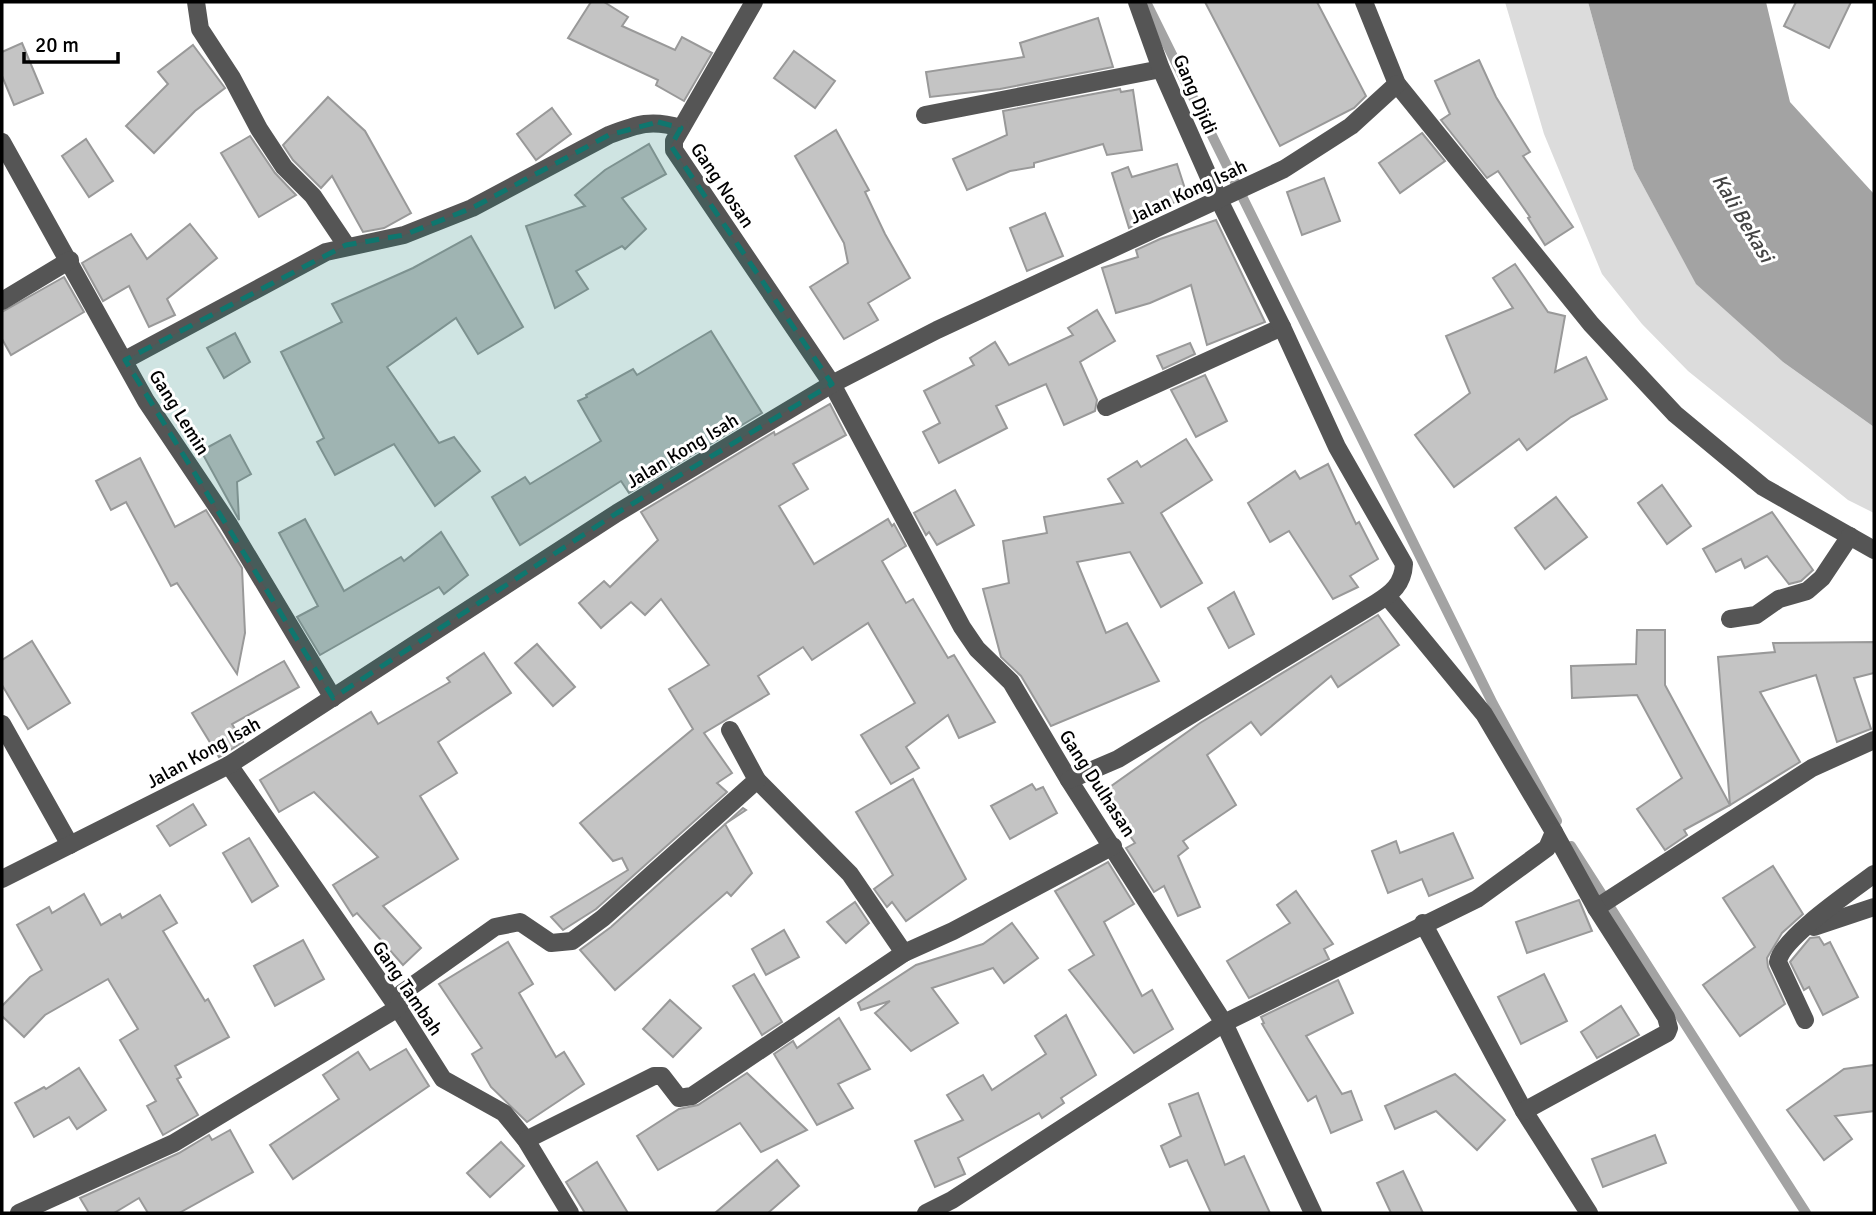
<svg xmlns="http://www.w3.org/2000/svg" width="1876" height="1215" font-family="Signika,sans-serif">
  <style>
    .grass { fill: #dcdcdc }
    .water { fill: #a3a3a3 }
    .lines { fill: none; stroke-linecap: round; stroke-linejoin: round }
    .stream { stroke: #a3a3a3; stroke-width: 10 }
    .building { fill: #c4c4c4; stroke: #999; stroke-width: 2 }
    .minor { stroke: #555; stroke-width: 18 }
    .marked { fill: #0f766e; fill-opacity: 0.2; stroke: #0f766e; stroke-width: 5; stroke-dasharray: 14 9; stroke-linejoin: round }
    .labels { text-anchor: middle; stroke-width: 6; stroke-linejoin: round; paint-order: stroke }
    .street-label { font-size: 19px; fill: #000; stroke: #fff }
    .water-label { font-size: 21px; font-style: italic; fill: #444; stroke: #fff }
  </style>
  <rect width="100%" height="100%" fill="#fff"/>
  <polygon class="grass" points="1505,2 1588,2 1634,169 1696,283 1783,362 1874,427 1874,513 1848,500 1688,371 1642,324 1602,274 1544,134"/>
  <polygon class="water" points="1588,2 1766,2 1790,102 1874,194 1874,427 1783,362 1696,284 1634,169"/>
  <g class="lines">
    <g class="stream">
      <polyline points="1146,2 1493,704 1557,821"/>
      <polyline points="1571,846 1806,1213"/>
    </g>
  </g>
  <g class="building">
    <polygon points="591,2 604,2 628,17 622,26 675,50 682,37 712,53 684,101 656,85 658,80 568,38"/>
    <polygon points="1205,2 1317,2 1366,96 1354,108 1280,146"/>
    <polygon points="1796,2 1851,2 1829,48 1784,26"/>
    <polygon points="1098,18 1113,67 1000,89 930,97 926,72 1024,57 1020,43"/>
    <polygon points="22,43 43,93 14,105 2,76 2,52"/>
    <polygon points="193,45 225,88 195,111 154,153 126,126 168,84 158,72"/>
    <polygon points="794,51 835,81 815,108 774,78"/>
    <polygon points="1479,60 1496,97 1530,152 1523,156 1573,227 1545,245 1528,218 1530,217 1498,171 1487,178 1441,120 1450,114 1435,81"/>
    <polygon points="1120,89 1121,92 1133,90 1142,150 1107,155 1103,144 1034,163 1034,167 1010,171 967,190 953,159 1007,135 1003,111"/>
    <polygon points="328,97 365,131 411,213 384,228 363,232 332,176 321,188 293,160 283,145"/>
    <polygon points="552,108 571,134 536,160 517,134"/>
    <polygon points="836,130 869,190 865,192 885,234 910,278 868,303 878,320 844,339 810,287 848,263 844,243 795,156"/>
    <polygon points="1422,133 1445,161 1400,193 1379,163"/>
    <polygon points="250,136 275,173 296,195 259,217 221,153"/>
    <polygon points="86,139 113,181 89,197 62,156"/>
    <polygon points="649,144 666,174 622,198 646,229 625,249 622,246 576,271 588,289 555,308 526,226 585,206 575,195 605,170"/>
    <polygon points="1177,164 1187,195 1129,228 1112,173 1128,167 1132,177"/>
    <polygon points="1324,178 1340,221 1302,235 1287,192"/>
    <polygon points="1045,213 1063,256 1027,271 1010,228"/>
    <polygon points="1216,220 1265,322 1207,345 1191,285 1150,303 1116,313 1102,268 1138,257 1136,250 1160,239"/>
    <polygon points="190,224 217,258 167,299 175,315 149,327 129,286 103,301 82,263 131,234 147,259"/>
    <polygon points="471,236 523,327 478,354 456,318 387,367 439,443 454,437 480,471 435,506 394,444 335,475 317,442 324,438 281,352 342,322 332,304 413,268"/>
    <polygon points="1515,264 1548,312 1565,316 1555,372 1586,357 1607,399 1571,417 1527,450 1519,439 1454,487 1415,435 1470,393 1446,336 1513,308 1493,278"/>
    <polygon points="64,277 84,312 11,355 2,339 2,312"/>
    <polygon points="1097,310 1115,341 1080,362 1097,400 1095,411 1064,425 1046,384 996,406 1007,428 939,463 923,432 940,423 924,391 974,365 970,358 995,342 1009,365 1073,335 1068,328"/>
    <polygon points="711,331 762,413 629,493 621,481 520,545 492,497 525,477 530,484 601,441 578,401 587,397 586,395 633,369 637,375"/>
    <polygon points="235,333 250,362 224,378 207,348"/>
    <polygon points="1190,343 1195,354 1163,369 1157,356"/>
    <polygon points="1205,375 1227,421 1196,437 1171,390"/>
    <polygon points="830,404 846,435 793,464 808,489 779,506 814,564 888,519 892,526 894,524 906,546 882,561 906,603 913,599 948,658 954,655 995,722 959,738 948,715 906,747 919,768 891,784 861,735 915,703 868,623 812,660 803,647 758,676 769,694 704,733 732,773 717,783 727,792 596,909 563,930 551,917 628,870 622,858 613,861 580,823 693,729 669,689 709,665 661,599 645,615 631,602 601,628 579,603 604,581 610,587 658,540 641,512 774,432 775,435"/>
    <polygon points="230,435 251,474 237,482 239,520 201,451"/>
    <polygon points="1186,439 1212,480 1161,513 1202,583 1161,607 1130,552 1077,562 1106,633 1127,623 1159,681 1051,726 1021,676 1001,657 983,589 1009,583 1003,541 1047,533 1044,517 1123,503 1108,479 1137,461 1141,467"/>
    <polygon points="140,458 175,527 206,510 242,568 245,633 237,674 177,583 171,586 126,502 111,510 96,481"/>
    <polygon points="1328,464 1356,524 1359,522 1378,559 1350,576 1358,587 1333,599 1289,531 1270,542 1248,503 1295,471 1300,479"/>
    <polygon points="1662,485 1691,526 1667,544 1638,503"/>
    <polygon points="955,490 974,525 937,545 929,532 926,535 914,513"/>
    <polygon points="1556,497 1587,537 1545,569 1515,528"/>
    <polygon points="1772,512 1813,570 1801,581 1789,584 1767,556 1745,568 1741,559 1716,572 1703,549"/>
    <polygon points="305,519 344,591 401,557 404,561 441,532 468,575 444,594 439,587 320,655 297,617 318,606 279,533"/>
    <polygon points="1234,592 1254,634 1229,648 1208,608"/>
    <polygon points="1378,615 1399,645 1338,687 1331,676 1261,735 1251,722 1207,755 1236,805 1183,841 1188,848 1178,856 1200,907 1178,916 1164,886 1154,892 1126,848 1135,843 1100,794 1200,723"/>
    <polygon points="1637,630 1665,630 1665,685 1730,805 1684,830 1687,835 1665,850 1637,809 1682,778 1637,695 1572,698 1571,666 1636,664"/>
    <polygon points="32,641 70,703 28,729 2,685 2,660"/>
    <polygon points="1874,642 1874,673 1854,678 1871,729 1837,742 1816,675 1760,692 1800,762 1730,805 1718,657 1775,652 1773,643"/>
    <polygon points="537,644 575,687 553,706 515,663"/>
    <polygon points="484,653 511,693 438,742 457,773 420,796 458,859 383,906 421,948 403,965 357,913 353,916 333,885 378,857 314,792 279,812 260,780 371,712 378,724 450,682 447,678"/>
    <polygon points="284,661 299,687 232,724 243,742 219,757 192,713"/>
    <polygon points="913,779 966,879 906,921 892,902 887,907 874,889 893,875 856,812"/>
    <polygon points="1032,784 1036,790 1043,787 1057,813 1010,839 991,806"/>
    <polygon points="193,804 206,825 170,846 157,826"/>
    <polygon points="743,808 746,810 725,824 752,873 731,896 727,892 615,990 580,950 611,927"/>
    <polygon points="1453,833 1473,878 1429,896 1422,879 1388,893 1372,851 1396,841 1400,853"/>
    <polygon points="249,838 278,886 252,902 223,853"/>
    <polygon points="1108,862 1134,904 1104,922 1142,996 1152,990 1173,1029 1134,1053 1069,970 1094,955 1055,891"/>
    <polygon points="1773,866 1803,914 1782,933 1767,958 1768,967 1785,1004 1740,1036 1703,985 1755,947 1723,898"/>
    <polygon points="1296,891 1333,944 1324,949 1329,959 1249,998 1227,961 1290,923 1277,905"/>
    <polygon points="84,894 101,925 120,914 122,918 160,895 177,923 163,931 205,1001 208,999 229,1037 175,1066 181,1077 177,1079 198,1115 163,1135 147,1106 156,1101 120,1040 138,1029 108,979 45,1015 24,1037 2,1016 2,1006 30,977 42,970 17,925 49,907 52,913"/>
    <polygon points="1579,900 1592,931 1527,953 1516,922"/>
    <polygon points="855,902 869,923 846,943 827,922"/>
    <polygon points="1012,923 1038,958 1004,983 993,968 932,988 958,1023 911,1051 875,1013 890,1001 861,1010 858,1003 916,965 983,944"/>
    <polygon points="784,930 799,957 766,975 752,949"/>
    <polygon points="1819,937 1824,945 1830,942 1858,997 1823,1015 1809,987 1804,990 1790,962 1810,938"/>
    <polygon points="303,940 324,979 275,1006 254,966"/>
    <polygon points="508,942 533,984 519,993 556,1057 564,1052 584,1084 527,1122 491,1087 472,1054 482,1048 439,984"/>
    <polygon points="754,974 782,1022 762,1035 733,986"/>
    <polygon points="1544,974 1567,1021 1521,1044 1498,997"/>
    <polygon points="1338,980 1353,1013 1306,1036 1342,1094 1351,1091 1362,1120 1331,1133 1316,1096 1308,1101 1262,1024 1264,1023 1261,1017"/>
    <polygon points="670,1000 701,1028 673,1057 643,1029"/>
    <polygon points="1621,1006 1639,1035 1597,1058 1581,1032"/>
    <polygon points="1066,1015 1096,1075 1061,1098 1064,1103 1042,1118 1039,1113 958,1158 965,1174 935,1187 915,1141 963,1120 947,1095 983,1075 992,1090 1046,1054 1035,1036"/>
    <polygon points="839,1018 870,1069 838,1084 853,1108 817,1125 774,1054 793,1041 797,1048"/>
    <polygon points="406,1049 429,1086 293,1179 270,1145 339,1099 323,1075 358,1052 370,1070"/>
    <polygon points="1874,1065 1874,1111 1835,1116 1852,1139 1824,1160 1787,1110 1844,1069"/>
    <polygon points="79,1068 106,1110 77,1129 69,1117 34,1137 15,1103 44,1087 46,1089"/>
    <polygon points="747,1073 807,1130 761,1152 740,1123 658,1170 637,1136 679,1109 698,1105"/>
    <polygon points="1455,1074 1505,1120 1477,1150 1436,1111 1395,1129 1385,1106"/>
    <polygon points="1198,1093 1225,1165 1244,1156 1270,1213 1211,1213 1187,1160 1170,1167 1161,1146 1181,1136 1169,1104"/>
    <polygon points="230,1130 253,1172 179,1213 148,1213 139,1198 114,1213 89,1213 80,1198 179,1153 209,1135 212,1140"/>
    <polygon points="1655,1135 1666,1163 1603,1187 1592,1159"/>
    <polygon points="501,1142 524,1166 490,1197 467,1173"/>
    <polygon points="777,1160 799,1186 768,1213 715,1213"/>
    <polygon points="597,1162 628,1213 585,1213 566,1182"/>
    <polygon points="1403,1171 1423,1213 1391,1213 1377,1183"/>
  </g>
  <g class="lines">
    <g class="minor">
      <polyline points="196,2 200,29 232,78 259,129 284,167 313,196 346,245"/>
      <polyline points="754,2 674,141 674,150 832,384 962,627 977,649 1011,682 1069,780 1224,1023 1313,1213"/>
      <polyline points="1364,2 1397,84 1591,324 1675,414 1763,487 1874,550"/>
      <polyline points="925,115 1161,69"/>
      <polyline points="2,142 146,401 228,523 333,698"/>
      <polyline points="2,301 70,260"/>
      <path d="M125,360l201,-108 78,-17 68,-27 137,-73c29,-11 42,-16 72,-7"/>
      <polyline points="1106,407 1282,327"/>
      <polyline points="1387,596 1484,714 1554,832"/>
      <polyline points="1730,619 1756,615 1779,599 1807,591 1822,578 1850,536"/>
      <polyline points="2,724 70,845"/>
      <polyline points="229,765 398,1008 443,1079 504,1113 526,1140 570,1213"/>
      <polyline points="757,780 850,874 904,953"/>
      <path d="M1069,780l49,-21 258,-156c16,-10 27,-19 28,-39l-67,-117 -55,-120 -63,-127 -58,-131 -24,-67"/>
      <polyline points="2,879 229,765 617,513 832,384 937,330 1284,169 1351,126 1397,84"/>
      <polyline points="1596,908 1812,768 1874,740"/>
      <polyline points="1423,923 1524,1111 1589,1213"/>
      <polyline points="1814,927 1874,907"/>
      <path d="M1805,1020l-27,-58c3,-24 75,-72 96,-88"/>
      <polyline points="526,1140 654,1076 662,1076 679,1098 692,1096 904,953 953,931 1113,846"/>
      <polyline points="19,1213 174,1143 398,1008 402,993 495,927 520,922 551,943 572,941 603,918 757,780 730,730"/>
      <polyline points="926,1213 952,1200 1224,1023 1477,899 1547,848 1554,832 1596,908 1666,1017 1669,1028 1667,1033 1524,1111"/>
    </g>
  </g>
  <path class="marked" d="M658,122l23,6 -10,18 161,238 -215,129 -284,185 -208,-338 221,-115 58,-10 68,-27 137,-73z"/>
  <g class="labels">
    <g class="street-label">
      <text transform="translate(1196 94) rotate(67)" y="7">Gang Djidi</text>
      <text transform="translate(723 185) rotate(56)" y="7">Gang Nosan</text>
      <text transform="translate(1188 191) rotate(-25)" y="7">Jalan Kong Isah</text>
      <text transform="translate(180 412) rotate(58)" y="7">Gang Lemin</text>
      <text transform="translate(682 450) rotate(-31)" y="7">Jalan Kong Isah</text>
      <text transform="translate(203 752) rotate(-29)" y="7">Jalan Kong Isah</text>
      <text transform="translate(1098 783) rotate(57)" y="7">Gang Dulhasan</text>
      <text transform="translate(408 988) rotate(56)" y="7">Gang Tambah</text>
    </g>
    <g class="water-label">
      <text transform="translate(1743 218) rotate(59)" y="7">Kali Bekasi</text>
    </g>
  </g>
  <rect width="1876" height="1215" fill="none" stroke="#000000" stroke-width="7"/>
  <path d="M24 52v10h94v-10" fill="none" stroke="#000000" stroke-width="3.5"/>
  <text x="35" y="52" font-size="21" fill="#000000" stroke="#ffffff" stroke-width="5" paint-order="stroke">20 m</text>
</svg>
